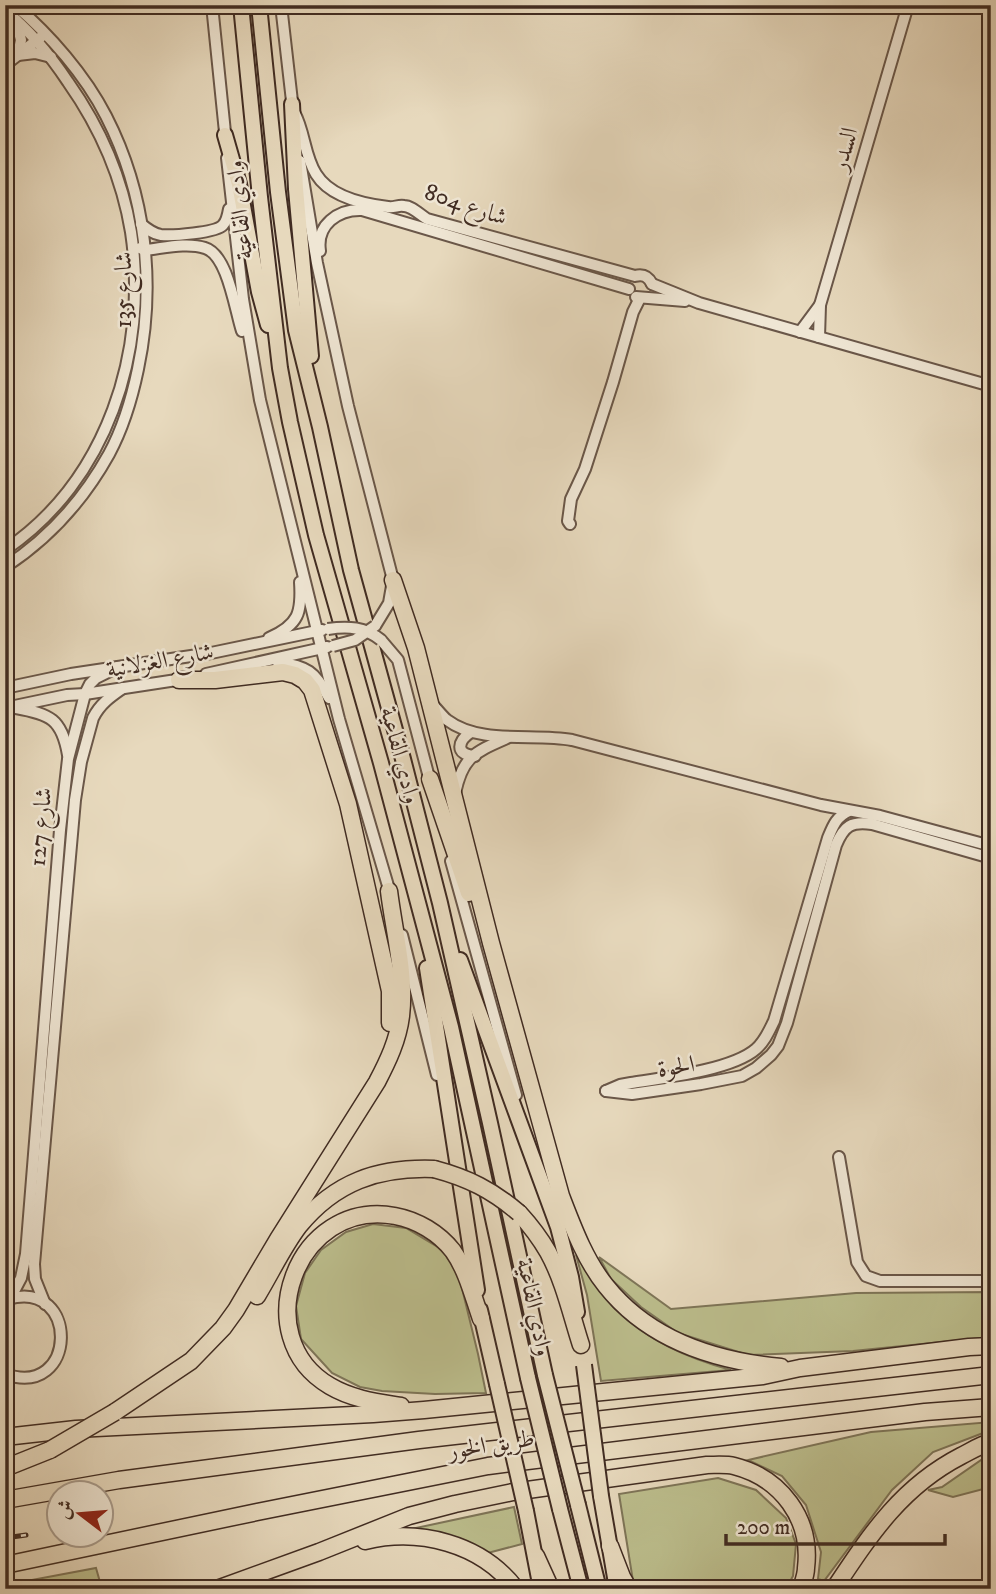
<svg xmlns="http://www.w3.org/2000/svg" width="996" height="1594" font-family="'IM FELL DW Pica',Amiri,serif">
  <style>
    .green { fill: #bcbe8d; stroke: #7e7558; stroke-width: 2 }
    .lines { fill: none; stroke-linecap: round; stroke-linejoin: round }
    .minor-casing { stroke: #6a5749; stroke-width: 14 }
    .major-casing { stroke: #412c22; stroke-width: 18 }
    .highway-casing { stroke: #412c22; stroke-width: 19 }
    .minor { stroke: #efe6d4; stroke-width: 10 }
    .major { stroke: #e7d9bd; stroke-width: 14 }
    .highway { stroke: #e7d9bd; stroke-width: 16 }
    .rail-casing { stroke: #412c22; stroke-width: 5 }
    .rail { stroke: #efe6d4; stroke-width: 2.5; stroke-dasharray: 8; stroke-linecap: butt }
    .minor-bridge-casing { stroke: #6a5749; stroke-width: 14; stroke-linecap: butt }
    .major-bridge-casing { stroke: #412c22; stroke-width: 18; stroke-linecap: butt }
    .highway-bridge-casing { stroke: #412c22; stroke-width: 19; stroke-linecap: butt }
    .minor-bridge { stroke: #efe6d4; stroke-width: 10 }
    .major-bridge { stroke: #e7d9bd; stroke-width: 14 }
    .highway-bridge { stroke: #e7d9bd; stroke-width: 16 }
    .labels { text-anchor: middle; stroke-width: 5; stroke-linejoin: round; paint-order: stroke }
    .street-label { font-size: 24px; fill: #412c22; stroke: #efe6d4 }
  </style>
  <rect width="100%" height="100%" fill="#e7d9bd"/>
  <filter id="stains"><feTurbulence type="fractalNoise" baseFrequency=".00286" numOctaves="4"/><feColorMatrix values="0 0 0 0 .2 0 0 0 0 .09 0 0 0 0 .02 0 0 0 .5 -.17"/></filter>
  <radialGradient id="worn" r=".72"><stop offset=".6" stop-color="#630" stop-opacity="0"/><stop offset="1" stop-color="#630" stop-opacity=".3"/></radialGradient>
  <g class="green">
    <polygon points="373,1224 406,1228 441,1249 458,1272 478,1354 486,1393 435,1394 382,1391 360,1387 332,1373 301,1339 296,1306 305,1273 321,1250 346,1232"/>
    <path d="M576,1255c12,19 24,38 39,54 33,32 73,49 116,61l-130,11 -14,-86z"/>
    <polygon points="599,1257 671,1309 856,1293 991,1292 991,1337 853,1351 748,1355 678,1333 641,1307 611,1279"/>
    <polygon points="991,1422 991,1430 933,1452 892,1490 824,1581 818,1579 821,1552 806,1505 782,1476 748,1460 871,1432"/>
    <polygon points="991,1457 991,1487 953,1497 928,1490 942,1487 984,1458"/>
    <polygon points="718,1478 756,1490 786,1518 796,1544 793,1576 786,1589 639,1589 633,1581 619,1494"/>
    <polygon points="514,1507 522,1544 484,1554 402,1531"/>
    <polygon points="96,1568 102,1589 5,1589 5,1585"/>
  </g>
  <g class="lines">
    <defs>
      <g id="minor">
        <polyline points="212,5 226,142"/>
        <polyline points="281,5 293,110"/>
        <path d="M5,11c26,20 45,44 63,71 31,44 54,95 63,150 18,119 -24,249 -126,318"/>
        <polyline points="16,20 21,40 18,55 35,53 51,57"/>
        <polyline points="5,65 41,37"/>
        <path d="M294,112c11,20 10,43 22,62 14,23 46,30 72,33 6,1 10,-2 16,-1 8,0 16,9 23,13l208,57c8,-2 13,0 17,8"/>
        <polyline points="227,158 243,299 260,400 339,719 391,896"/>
        <polyline points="300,161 317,263 348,406 393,580 389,603 375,626"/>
        <path d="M141,224c6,5 12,10 20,11 11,1 55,-2 62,-10 4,-4 5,-10 6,-16"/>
        <path d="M140,248l5,2c19,-2 42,-8 60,-2 23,7 30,62 37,83"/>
        <path d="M320,251c-4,-26 18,-42 42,-41l267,79"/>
        <polyline points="652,284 699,303 991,386"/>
        <polyline points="636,297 685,301"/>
        <polyline points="800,332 820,305"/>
        <polyline points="819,337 820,305 908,5"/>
        <polyline points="570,524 568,521 571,499 585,469 613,382 633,312 640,298"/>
        <path d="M5,567c43,-28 79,-68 104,-113 14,-26 23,-56 29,-85 18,-85 8,-175 -32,-253 -21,-41 -56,-81 -91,-111"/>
        <path d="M269,638c30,-13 33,-26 31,-56"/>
        <polyline points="381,640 398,660 431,785"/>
        <path d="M277,661c30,7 37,8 52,37"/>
        <polyline points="206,674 327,647"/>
        <polyline points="5,688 71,674 211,653 322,630"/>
        <path d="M432,704c5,5 10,12 15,16 33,25 86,13 125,20l249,65 59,11 111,30"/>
        <polyline points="5,708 67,695 85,694 183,679"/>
        <path d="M16,708c34,6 46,11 52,47"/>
        <path d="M471,732c-13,9 -17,22 4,24"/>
        <path d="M455,794c7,-37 20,-42 52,-56"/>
        <polyline points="451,861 516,1095"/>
        <polyline points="402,935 437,1075"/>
        <path d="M606,1091l26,3 69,-10 41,-8 14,-8 15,-13 7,-9 9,-23 49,-178c8,-19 15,-24 36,-21l119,34"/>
        <path d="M606,1091l14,-6 11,-2c32,-5 101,-13 125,-34 9,-8 13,-18 18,-28l54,-183c5,-12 8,-21 21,-27"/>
        <polyline points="839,1157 857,1262 866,1276 880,1281 991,1281"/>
        <polyline points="10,1299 21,1278 26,1254 60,830 68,759 85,694 90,684 96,678 118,667"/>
        <path d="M45,1304l-10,-25 -1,-15 41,-464 6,-38 12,-44c7,-14 17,-21 30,-30"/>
        <path d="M5,1374c73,26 75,-96 3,-75"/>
      </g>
      <g id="major">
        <polyline points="241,5 260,197 280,368 290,422 316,535 381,763 451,1027 528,1378"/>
        <polyline points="259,5 278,192 296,330 320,427 351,570 403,759 440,903 490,1123 545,1375"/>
        <polyline points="292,104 296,189 311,356"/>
        <polyline points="225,135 239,184 259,292 268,325"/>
        <polyline points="460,960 558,1227 571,1277 577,1312"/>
        <polyline points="427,968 477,1290"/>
        <polyline points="480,1310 497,1384"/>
        <polyline points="601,1496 617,1589"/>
        <polyline points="578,1505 599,1589"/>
        <polyline points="560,1509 581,1589"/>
        <polyline points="526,1511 541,1589"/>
      </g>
      <g id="highway">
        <path d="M393,580l23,68 75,295 70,253c12,31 24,64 45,90 43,54 109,75 175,81"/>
        <polyline points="179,680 215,680 283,672 295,675 305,681 312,690 348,804 390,991 390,1023"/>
        <polyline points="430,779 469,893"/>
        <path d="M519,1213c11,12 21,25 29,39 16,29 23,62 33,93"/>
        <path d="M257,1296c14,-23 26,-49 42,-70 36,-44 79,-59 135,-57"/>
        <path d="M401,1406c-25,-4 -49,-7 -71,-20 -84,-49 -34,-188 65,-170 22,4 44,17 58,35 14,20 20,45 28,68"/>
        <path d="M115,1412l76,-51 32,-33 13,-18 42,-71 99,-157c11,-21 21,-42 24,-66 5,-41 -7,-84 -12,-125"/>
        <polyline points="5,1437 76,1429 373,1414 424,1410 763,1376 800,1368 969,1347 991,1346"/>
        <polyline points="5,1468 50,1450"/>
        <polyline points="5,1500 119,1480 419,1440 991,1375"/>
        <path d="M365,1541c54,-13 116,2 151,48"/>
        <polyline points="610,1546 622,1577 629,1589"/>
        <polyline points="536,1556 551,1589"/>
        <polyline points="5,1565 257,1512 488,1466 925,1412 991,1407"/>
        <path d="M217,1589l102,-37 90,-36 46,-12 58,-12 194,-27c9,0 19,-1 27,1 47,12 78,53 72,102 0,7 -3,14 -5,21"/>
        <path d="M834,1589c36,-54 67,-102 127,-133 10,-5 19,-11 30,-14"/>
      </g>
    </defs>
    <use href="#minor" class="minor-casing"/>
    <use href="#major" class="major-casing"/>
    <use href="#highway" class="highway-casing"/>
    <use href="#minor" class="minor"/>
    <use href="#major" class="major"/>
    <use href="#highway" class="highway"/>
    <defs>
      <polyline id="rail" points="5,1538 26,1535"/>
    </defs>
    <use href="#rail" class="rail-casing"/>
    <use href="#rail" class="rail"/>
    <defs>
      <g id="minor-bridge">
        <path d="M328,629c20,-3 37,-2 53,11"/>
        <polyline points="333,646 355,640 375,626"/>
      </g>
      <g id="major-bridge">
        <polyline points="584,1365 601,1496"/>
        <polyline points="545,1375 578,1505"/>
        <polyline points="528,1378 560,1509"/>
        <polyline points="497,1384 526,1511"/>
      </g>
      <g id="highway-bridge">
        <path d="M434,1169c34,9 58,21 85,44"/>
        <polyline points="50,1450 115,1412"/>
      </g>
    </defs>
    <use href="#minor-bridge" class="minor-bridge-casing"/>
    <use href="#major-bridge" class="major-bridge-casing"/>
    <use href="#highway-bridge" class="highway-bridge-casing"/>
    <use href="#minor-bridge" class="minor-bridge"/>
    <use href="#major-bridge" class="major-bridge"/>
    <use href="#highway-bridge" class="highway-bridge"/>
  </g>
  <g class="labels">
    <g class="street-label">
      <text transform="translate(844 149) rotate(-74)" y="8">السدر</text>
      <text transform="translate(466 204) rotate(19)" y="8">شارع 804</text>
      <text transform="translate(239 210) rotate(-96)" y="8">وادي القاعية</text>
      <text transform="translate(123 290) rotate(-90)" y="8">شارع 135</text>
      <text transform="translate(160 660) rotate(-10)" y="8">شارع الغزلانية</text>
      <text transform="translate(401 755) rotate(75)" y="8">وادي القاعية</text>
      <text transform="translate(40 827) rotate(-85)" y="8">شارع 127</text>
      <text transform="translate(676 1066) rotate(-9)" y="8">الحوة</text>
      <text transform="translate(535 1307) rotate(78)" y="8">وادي القاعية</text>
      <text transform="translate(491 1444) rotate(-9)" y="8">طريق الخور</text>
    </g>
  </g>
  <rect width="996" height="1594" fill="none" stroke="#e7d9bd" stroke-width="28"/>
  <rect x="7" y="7" width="982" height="1580" fill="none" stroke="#412c22" stroke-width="3.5"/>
  <rect x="14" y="14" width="968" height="1566" fill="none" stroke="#412c22" stroke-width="2"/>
  <g transform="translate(80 1514) rotate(286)"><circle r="33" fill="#efe6d4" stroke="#a99c8d" stroke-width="2"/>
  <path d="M0-5L12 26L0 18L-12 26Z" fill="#8f2418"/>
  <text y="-10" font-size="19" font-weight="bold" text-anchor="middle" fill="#412c22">ش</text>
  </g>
  <path d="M726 1534v10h219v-10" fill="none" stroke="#412c22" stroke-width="3.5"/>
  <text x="737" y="1534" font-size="21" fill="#412c22" stroke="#efe6d4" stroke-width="5" paint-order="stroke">200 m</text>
  <rect width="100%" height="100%" filter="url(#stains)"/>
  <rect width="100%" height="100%" fill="url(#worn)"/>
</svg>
